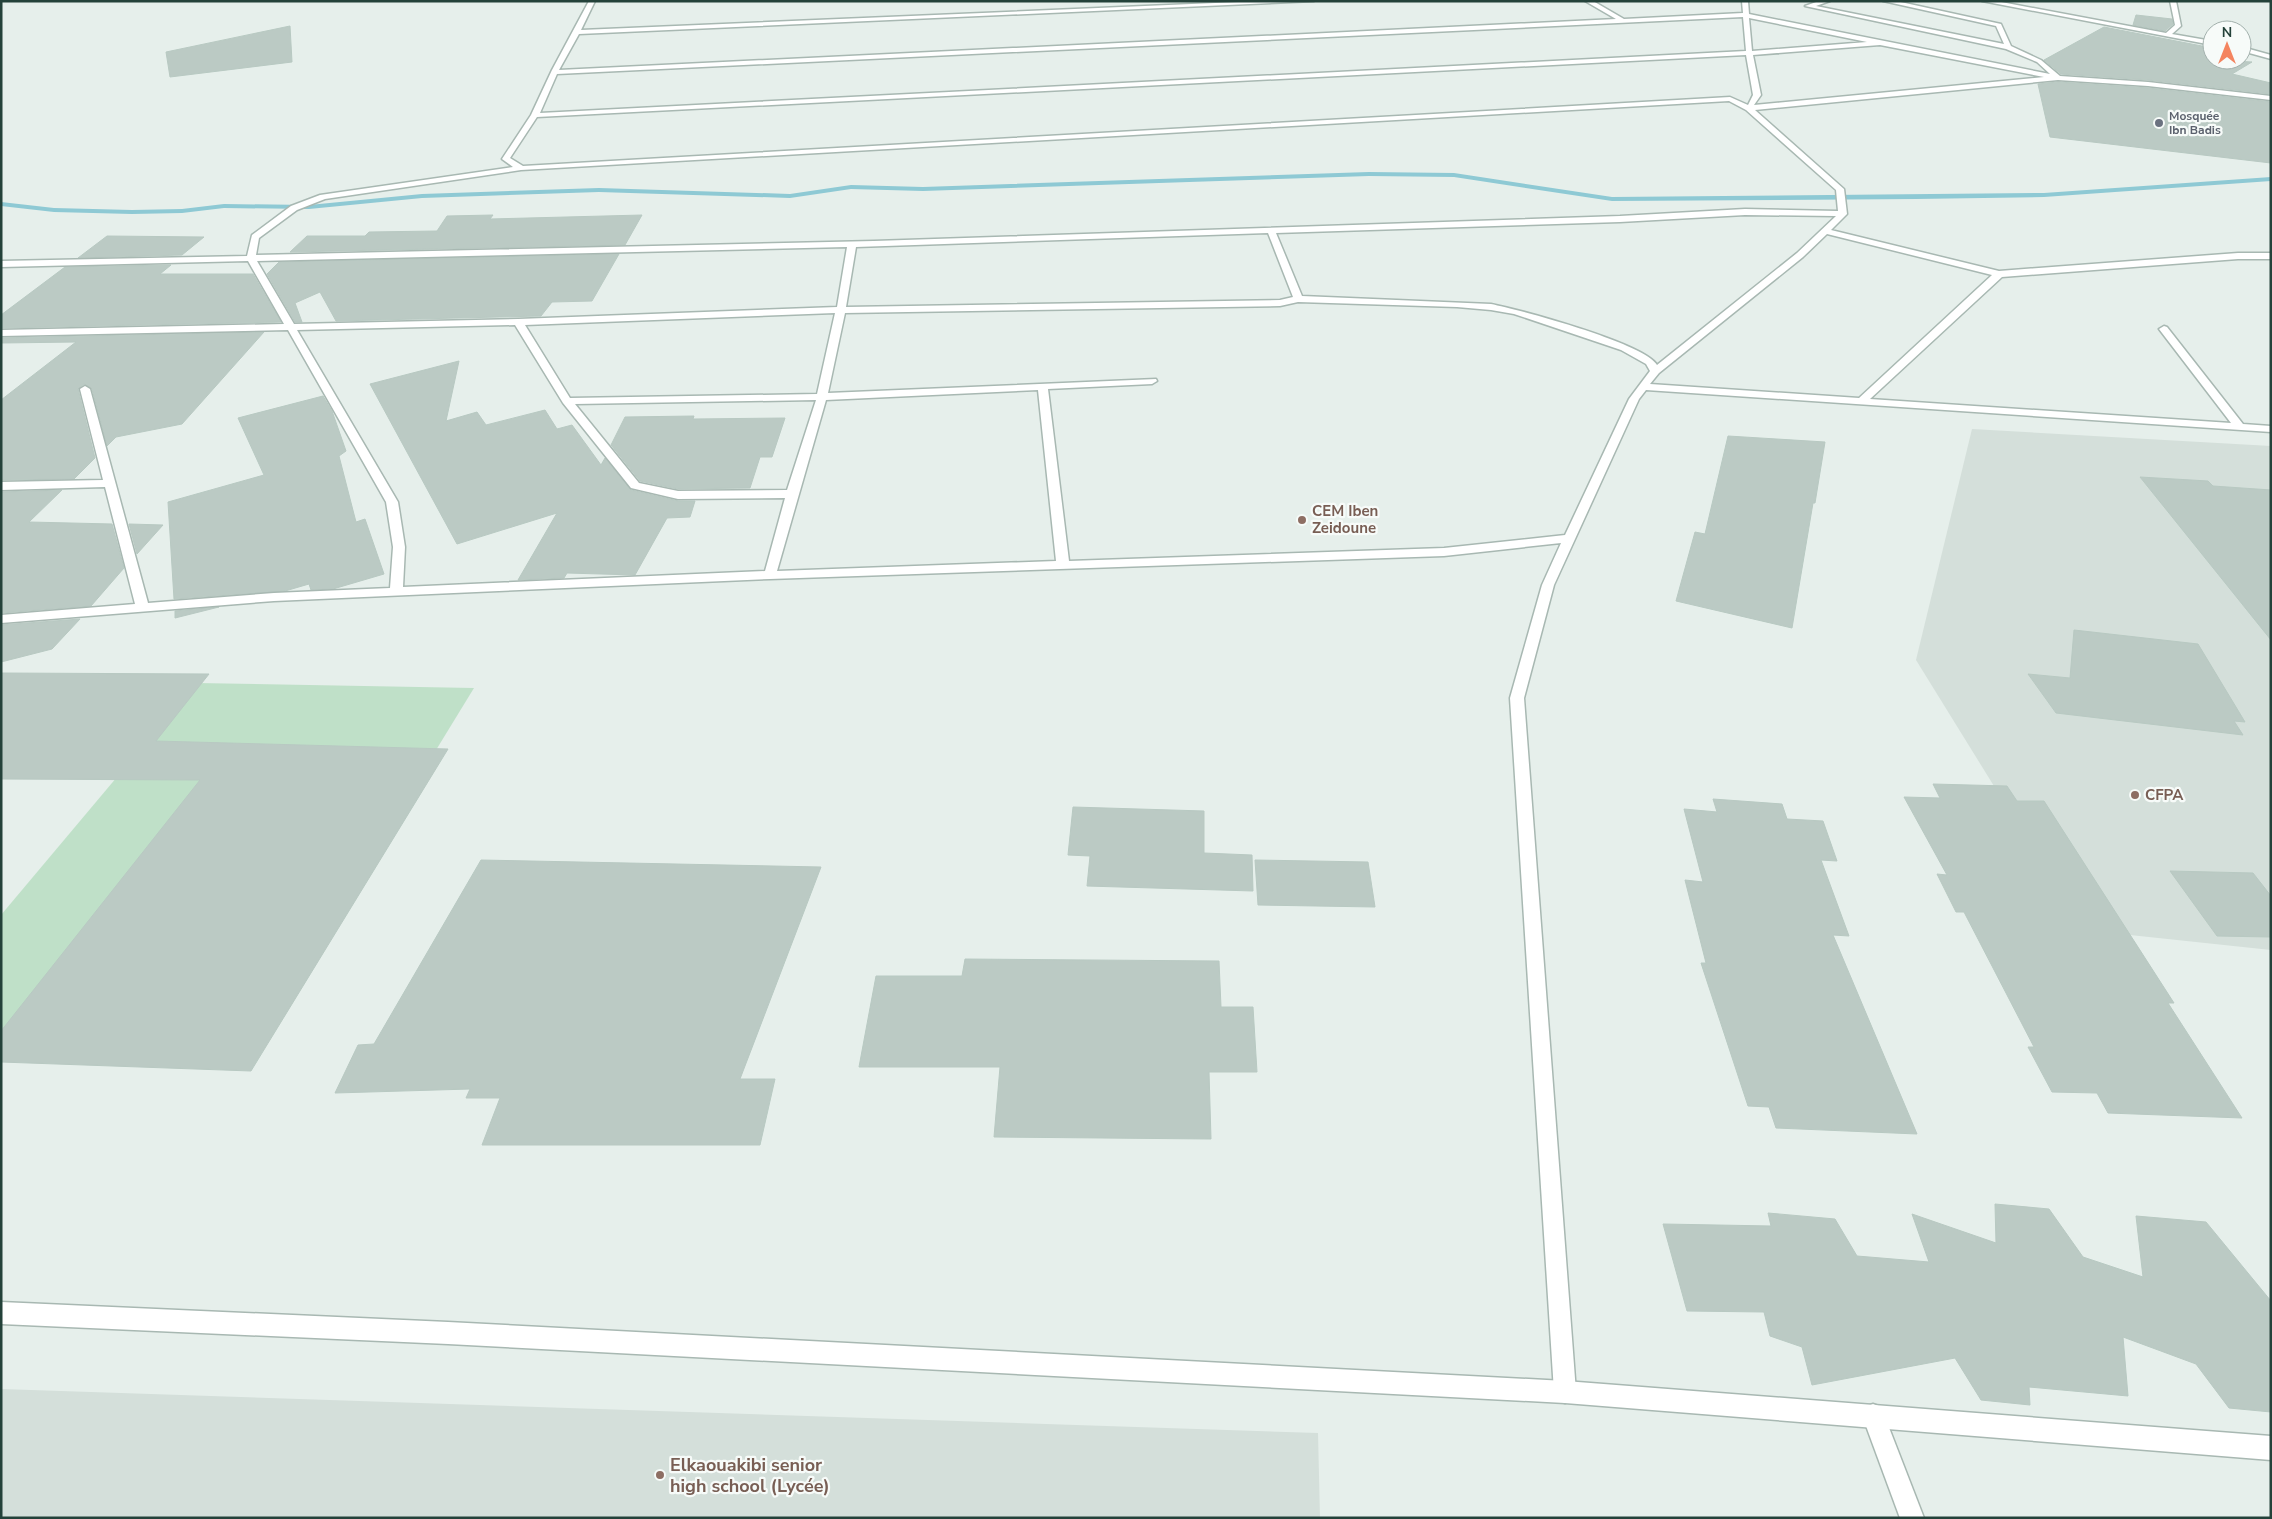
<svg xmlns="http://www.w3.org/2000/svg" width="2272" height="1519" font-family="'Nunito Sans',sans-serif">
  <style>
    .built { fill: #d4dfda }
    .green { fill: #bfe0c8 }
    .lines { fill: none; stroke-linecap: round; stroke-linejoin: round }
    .stream { fill: #8ec9d4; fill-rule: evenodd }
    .building { fill: #bbcac4; stroke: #b8c9c2 }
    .minor-casing { stroke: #a8b8b2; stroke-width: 3 }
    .tertiary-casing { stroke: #a8b8b2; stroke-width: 3 }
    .minor { fill: #fff; fill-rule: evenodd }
    .tertiary { fill: #fff; fill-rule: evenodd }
    .worship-dot { fill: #6b7280; stroke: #f7fbf9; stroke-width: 2 }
    .education-dot { fill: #8d6e63; stroke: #f7fbf9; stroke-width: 2 }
    .labels { text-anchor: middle; stroke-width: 4.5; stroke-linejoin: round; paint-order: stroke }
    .far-worship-label { font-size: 12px; font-weight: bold; fill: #5b616d; stroke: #f7fbf9; text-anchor: start }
    .education-label { font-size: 15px; font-weight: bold; fill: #785e54; stroke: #f7fbf9; text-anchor: start }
    .near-education-label { font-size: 18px; font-weight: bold; fill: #785e54; stroke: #f7fbf9; text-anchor: start }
  </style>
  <rect width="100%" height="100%" fill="#e6efeb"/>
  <g class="built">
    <polygon points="1972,429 2271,446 2271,950 2083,930 1916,660"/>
    <polygon points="1,1389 1318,1433 1320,1518 1,1518"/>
  </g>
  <polygon class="green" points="196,683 474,688 242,1067 1,1058 1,915"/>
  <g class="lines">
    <polygon class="stream" points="1369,172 1454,173 1612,197 2044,193 2271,177 2271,181 2044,197 1916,199 1612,201 1454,177 1369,176 923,191 851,189 790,198 599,192 422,198 309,209 224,208 182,213 132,214 54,212 1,206 1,202 54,208 132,210 182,209 224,204 309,205 422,194 599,188 790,194 851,185 923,187"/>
  </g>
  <g class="building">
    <polygon points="2136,15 2172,19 2173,24 2165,31 2133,25"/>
    <polygon points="290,26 292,62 170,77 166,52"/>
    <polygon points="2104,27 2207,47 2203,50 2212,51 2212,60 2252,62 2232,74 2271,83 2271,94 2148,80 2061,74 2044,60"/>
    <polygon points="2058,82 2148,88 2271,102 2271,163 2050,137 2038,84"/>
    <polygon points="493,215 490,219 642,215 625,245 290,252 307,236 365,236 369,232 437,231 447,216"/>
    <polygon points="107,236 204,237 182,255 78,258"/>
    <polygon points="619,254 592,301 552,302 541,316 336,321 320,292 295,303 302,322 295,322 267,274 279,262"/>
    <polygon points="171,265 160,274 253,274 281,322 1,328 1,315 65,267"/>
    <polygon points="264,332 182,424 116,437 107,446 92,389 84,384 78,389 95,458 74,479 1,480 1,400 76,342 1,343 1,338"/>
    <polygon points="459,361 446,421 477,412 486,425 545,410 557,429 572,425 601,465 605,458 631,490 678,501 695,501 690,517 667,518 635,575 567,573 564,578 518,580 557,513 457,544 370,384"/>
    <polygon points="323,396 332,411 346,451 339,456 356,522 365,519 384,574 333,589 311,590 309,584 285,591 174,599 168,502 264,475 238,418"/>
    <polygon points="694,416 693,419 785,418 772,457 760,457 750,488 678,489 640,481 611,445 625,417"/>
    <polygon points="1728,436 1825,442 1815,503 1813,503 1792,628 1676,601 1695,532 1705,534"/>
    <polygon points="2140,477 2208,481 2213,486 2271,490 2271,640"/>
    <polygon points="62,490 29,522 112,524 124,568 91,606 1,613 1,492"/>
    <polygon points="129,524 163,525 137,554"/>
    <polygon points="219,607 175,618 175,611"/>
    <polygon points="80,619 52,649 1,662 1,625"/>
    <polygon points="2074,630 2198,644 2245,722 2234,721 2243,735 2056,713 2028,674 2070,678"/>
    <polygon points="1,673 209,674 156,741 448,749 251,1071 1,1062 1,1031 200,780 1,779"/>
    <polygon points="1933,784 2007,786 2017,801 2044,801 2174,1003 2168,1003 2242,1118 2108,1113 2097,1093 2052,1092 2028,1047 2034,1047 1964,912 1956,912 1937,874 1947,875 1904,797 1940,798"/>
    <polygon points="1713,799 1782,804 1787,819 1823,821 1837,861 1821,860 1849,936 1833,935 1917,1134 1776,1128 1769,1107 1748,1106 1701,963 1706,963 1685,880 1703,882 1684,809 1717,812"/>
    <polygon points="1073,807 1204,811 1204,853 1252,855 1253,891 1087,886 1090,856 1068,855"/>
    <polygon points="481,860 821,867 740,1079 775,1079 760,1145 482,1145 500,1098 466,1098 470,1089 335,1093 358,1045 374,1044"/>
    <polygon points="1255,860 1368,862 1375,907 1258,905"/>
    <polygon points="2170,871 2253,873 2271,896 2271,937 2217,936"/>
    <polygon points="965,959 1219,961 1221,1007 1253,1007 1257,1072 1209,1072 1211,1139 994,1137 1000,1067 859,1067 876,976 962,976"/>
    <polygon points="1995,1204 2049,1209 2083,1257 2143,1277 2136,1216 2206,1222 2271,1301 2271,1412 2229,1408 2196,1364 2123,1337 2128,1396 2029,1387 2030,1405 1981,1400 1955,1358 1812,1385 1802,1347 1770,1336 1764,1312 1687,1311 1663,1224 1771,1226 1768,1213 1835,1219 1857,1256 1929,1262 1912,1214 1996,1243"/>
  </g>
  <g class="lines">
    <defs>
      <g id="minor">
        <path d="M589,1h6l-14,29 681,-29h52l-735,33 -20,36 1057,-51 -31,-18h8l31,18 119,-6 -1,-12h6l1,13 301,60 -13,-12 -31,-13 -201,-43 14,-5h11l-14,5 188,38 -8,-18 -113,-25h13l105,23 10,22 30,14 19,16 88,6 123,14v4l-123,-14 -90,-6 -303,30 89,79 3,25 -16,16 168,41 239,-18h33v6h-33l-236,18 -132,122 361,24 -72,-94 5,-3 3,1 76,97 28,2v6l-625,-42 -7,9 -85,186 -30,113 52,694 -3,8 -8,3 -8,-3 -3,-8 -44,-694 32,-113 19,-42 -117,13 -674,23 -496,22 -273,22v-8l134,-11 -30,-117 -104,3v-8l102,-2 -23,-91 5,-3 5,3 58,214 126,-10 116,-5 3,-41 -7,-45 -98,-172 -287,6v-6l283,-6 -36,-63 -247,6v-6l246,-5 5,-21 39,-29 29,-11 193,-28 -11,-8 29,-44 21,-45zM1743,17l3,34 -1206,62 17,-39zM1749,18l118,24 -115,9zM1880,45l164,32 -290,28 7,-10 -8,-40zM1746,55l7,40 -5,10 -18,-8 -1207,69 -13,-8 27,-41zM1729,101l17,9 90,80 2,21 -93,-2 -125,7 -746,25 -618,14 3,-17 38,-28 28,-11 196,-29zM1745,215l91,1 -39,37 -140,112c-13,-22 -137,-55 -166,-61l-189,-8 -26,-63 344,-11zM1268,233l25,64 -13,3 -434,7 10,-60zM1827,234l165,41 -133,123 -209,-14 9,-11 144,-116zM847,247l-10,60 -319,12 -224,5 -37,-63zM1298,302l159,5 34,3 23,4 107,36 25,14 4,7 -21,28 -64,136 -121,13 -375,13 -21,-172 104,-5 5,-3 -1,-2 -328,14 17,-80 435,-7zM835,313l-18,81 -247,4 -45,-73zM515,325l48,78 68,85 47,11 107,-1 -20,73 -362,16 2,-40 -7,-45 -101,-172zM1038,390l18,171 -279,10 49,-171zM816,400l-29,90 -109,1 -39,-8 -64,-79z"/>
        <polygon points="1982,1 1996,1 2166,33 2175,25 2170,1 2176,1 2181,26 2172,34 2212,41 2212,45"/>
        <polygon points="2242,47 2271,55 2271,59 2242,51"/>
        <polygon points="1873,1404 1881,1407 1924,1518 1900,1518 1862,1415 1865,1407"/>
      </g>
      <polygon id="tertiary" points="1,1302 448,1322 1565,1381 2271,1436 2271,1460 1565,1403 448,1344 1,1324"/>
    </defs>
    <use href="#minor" class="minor-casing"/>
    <use href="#tertiary" class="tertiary-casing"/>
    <use href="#minor" class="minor"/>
    <use href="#tertiary" class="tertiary"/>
  </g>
  <circle class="worship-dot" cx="2159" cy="123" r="5"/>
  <g class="education-dot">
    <circle cx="1302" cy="520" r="5"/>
    <circle cx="2135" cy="795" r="5"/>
    <circle cx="660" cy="1475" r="5"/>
  </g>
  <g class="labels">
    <g class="far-worship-label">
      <text x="2169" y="120">Mosquée<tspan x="2169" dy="14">Ibn Badis</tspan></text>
    </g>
    <g class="education-label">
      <text x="1312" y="516">CEM Iben<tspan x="1312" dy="17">Zeidoune</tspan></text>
      <text x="2145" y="800">CFPA</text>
    </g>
    <g class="near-education-label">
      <text x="670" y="1471">Elkaouakibi senior<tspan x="670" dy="21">high school (Lycée)</tspan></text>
    </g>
  </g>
  <rect width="2272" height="1519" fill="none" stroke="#24423a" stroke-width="5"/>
  <g transform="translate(2227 45)"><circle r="24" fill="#f7fbf9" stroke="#a3b1ad"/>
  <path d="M0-4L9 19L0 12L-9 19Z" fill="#f4845f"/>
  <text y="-8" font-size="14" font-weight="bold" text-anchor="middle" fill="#24423a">N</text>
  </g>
</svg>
